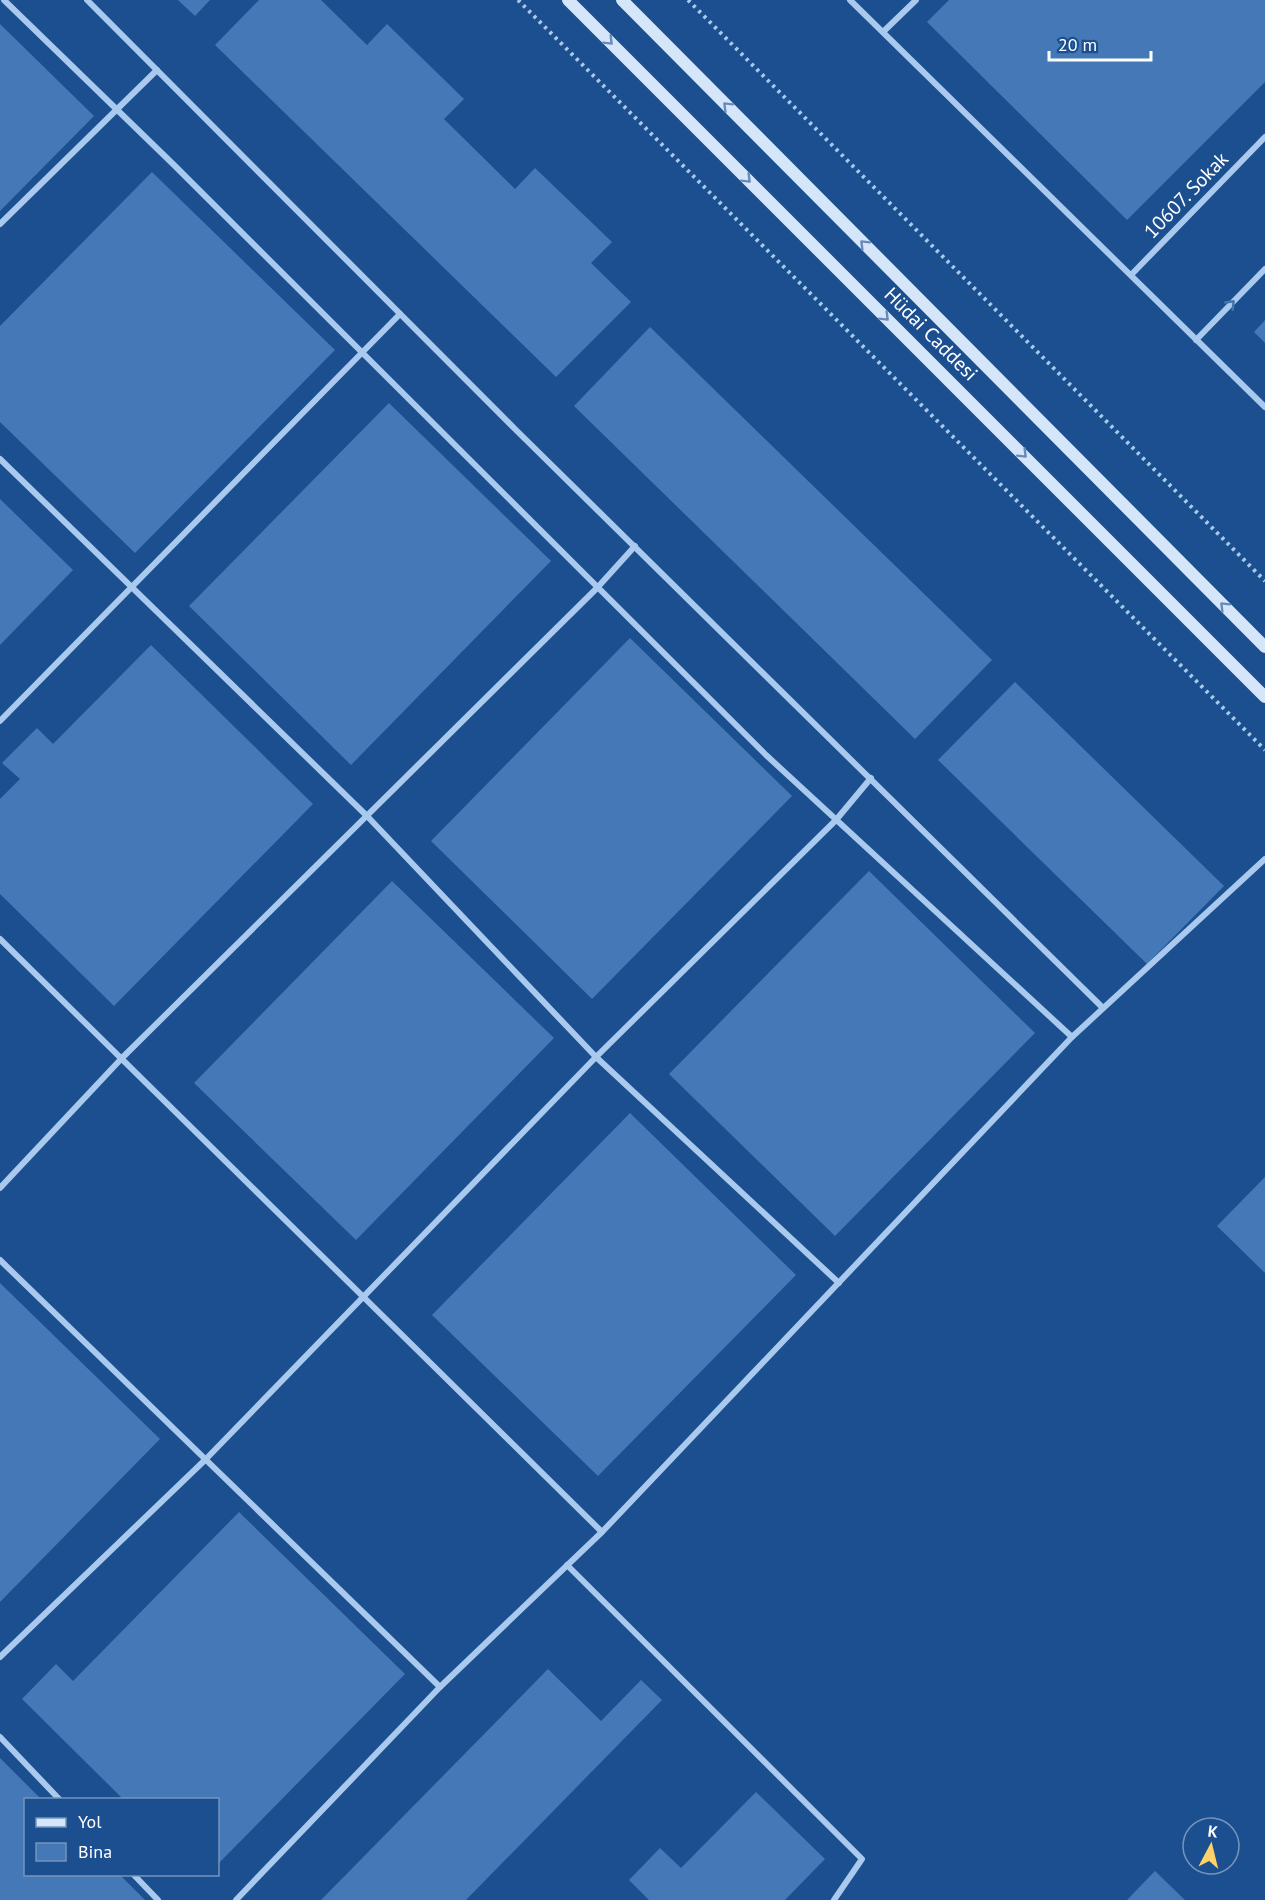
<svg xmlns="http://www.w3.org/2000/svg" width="1265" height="1900" font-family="'PT Sans',sans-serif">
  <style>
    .building { fill: #4478b7 }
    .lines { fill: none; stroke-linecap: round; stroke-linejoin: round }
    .path { stroke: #a9c9ee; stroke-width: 4; stroke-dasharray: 3 4.5; stroke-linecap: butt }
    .street { stroke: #a9c9ee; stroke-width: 6 }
    .secondary { stroke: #d6e6fa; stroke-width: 12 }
    .oneway { stroke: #668bba }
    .oneway2 { stroke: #4674ac }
    .labels { text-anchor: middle; stroke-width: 4.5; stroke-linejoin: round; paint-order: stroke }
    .street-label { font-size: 20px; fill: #fff; stroke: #1b4f8f }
  </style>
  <rect width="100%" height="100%" fill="#1b4f8f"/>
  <g class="building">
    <polygon points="178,0 210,0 195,16"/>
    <polygon points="259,0 321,0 367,45 387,24 464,99 444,119 515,189 535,168 612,242 591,263 631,302 556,377 215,45"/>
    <polygon points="949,0 1265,0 1265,82 1127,220 927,22"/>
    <polygon points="0,24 94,116 0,211"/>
    <polygon points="152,172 335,350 135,553 0,422 0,326"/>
    <polygon points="1265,320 1265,343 1254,332"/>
    <polygon points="650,327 992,660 915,739 574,406"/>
    <polygon points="389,403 551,561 351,765 189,606"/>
    <polygon points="0,499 73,570 0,645"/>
    <polygon points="630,638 792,796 592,999 431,841"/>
    <polygon points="151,645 313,804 114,1006 0,894 0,799 20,779 2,763 37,728 53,744"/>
    <polygon points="1015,682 1224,886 1147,964 938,760"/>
    <polygon points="869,871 1035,1033 835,1236 669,1074"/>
    <polygon points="392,881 554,1038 356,1240 194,1083"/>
    <polygon points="630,1113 796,1275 598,1476 432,1315"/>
    <polygon points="1265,1177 1265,1273 1217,1226"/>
    <polygon points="0,1283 160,1439 0,1602"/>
    <polygon points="239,1512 405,1674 218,1864 218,1800 124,1800 22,1699 56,1664 73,1681"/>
    <polygon points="548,1669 601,1721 641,1680 662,1700 466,1900 321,1900"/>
    <polygon points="0,1758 42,1800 26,1800 26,1874 119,1874 145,1900 0,1900"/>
    <polygon points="756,1792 825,1859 785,1900 649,1900 629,1880 660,1848 681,1868"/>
    <polygon points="1155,1871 1185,1900 1127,1900"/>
  </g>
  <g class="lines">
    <g class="path">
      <polyline points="518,0 1265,750"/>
      <polyline points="688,0 1265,581"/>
    </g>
    <g class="street">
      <polyline points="4,0 174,165 766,755 1072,1037"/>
      <polyline points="87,0 517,431 1103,1008"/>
      <polyline points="850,0 1265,407"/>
      <polyline points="883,32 916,0"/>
      <polyline points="0,224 157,70"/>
      <polyline points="1131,275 1265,137"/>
      <polyline points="1196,340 1265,269"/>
      <polyline points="0,459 367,816 596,1057 839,1283"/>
      <polyline points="0,721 400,314"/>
      <polyline points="0,939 602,1532"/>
      <polyline points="0,1188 122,1058 597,588 635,546"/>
      <polyline points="0,1260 440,1687 602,1532 1072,1037 1265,859"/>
      <polyline points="567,1565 862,1859 834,1900"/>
      <polyline points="0,1657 206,1459 596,1057 836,820 871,778"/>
      <polyline points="0,1737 60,1800"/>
      <polyline points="133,1874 158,1900"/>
      <polyline points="236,1900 440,1687"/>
    </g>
    <g class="secondary">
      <polyline points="568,0 1265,697"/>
      <polyline points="622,0 1265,647"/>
    </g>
  </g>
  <defs><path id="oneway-chevron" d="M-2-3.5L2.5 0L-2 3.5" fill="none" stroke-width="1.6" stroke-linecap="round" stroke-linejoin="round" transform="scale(1.5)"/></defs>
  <g class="oneway">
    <use href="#oneway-chevron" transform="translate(609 41) rotate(45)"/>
    <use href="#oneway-chevron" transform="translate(727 106) rotate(-135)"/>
    <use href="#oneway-chevron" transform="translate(747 179) rotate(45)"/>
    <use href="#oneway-chevron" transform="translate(864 244) rotate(-135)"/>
    <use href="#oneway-chevron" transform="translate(885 317) rotate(45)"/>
    <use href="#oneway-chevron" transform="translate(1023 454) rotate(45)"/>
    <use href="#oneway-chevron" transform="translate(1224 606) rotate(-135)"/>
  </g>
  <use class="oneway2" href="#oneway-chevron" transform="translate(1231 304) rotate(-46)"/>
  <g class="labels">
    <g class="street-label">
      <text transform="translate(1186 195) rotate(-46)" y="7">10607. Sokak</text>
      <text transform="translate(931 334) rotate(45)" y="7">Hüdai Caddesi</text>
    </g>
  </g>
  <rect x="24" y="1798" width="195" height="78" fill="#1b4f8f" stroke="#7695bc" stroke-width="1.5"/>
  <rect x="36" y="1818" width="30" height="9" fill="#d6e6fa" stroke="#7695bc" stroke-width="1.5"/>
  <text x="78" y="1828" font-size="18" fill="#ffffff">Yol</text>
  <rect x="36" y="1843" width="30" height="18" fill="#4478b7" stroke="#7695bc" stroke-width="1.5"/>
  <text x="78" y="1858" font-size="18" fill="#ffffff">Bina</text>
  <g transform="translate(1211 1846) rotate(7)"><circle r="28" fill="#1b4f8f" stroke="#7695bc" stroke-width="1.5"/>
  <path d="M0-4.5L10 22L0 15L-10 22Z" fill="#ffd166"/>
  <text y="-9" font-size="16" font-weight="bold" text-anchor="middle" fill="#ffffff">K</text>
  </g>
  <path d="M1049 51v9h102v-9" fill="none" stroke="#ffffff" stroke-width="3"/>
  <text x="1058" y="51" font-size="18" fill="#ffffff" stroke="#1b4f8f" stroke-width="4.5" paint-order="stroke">20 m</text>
</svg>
